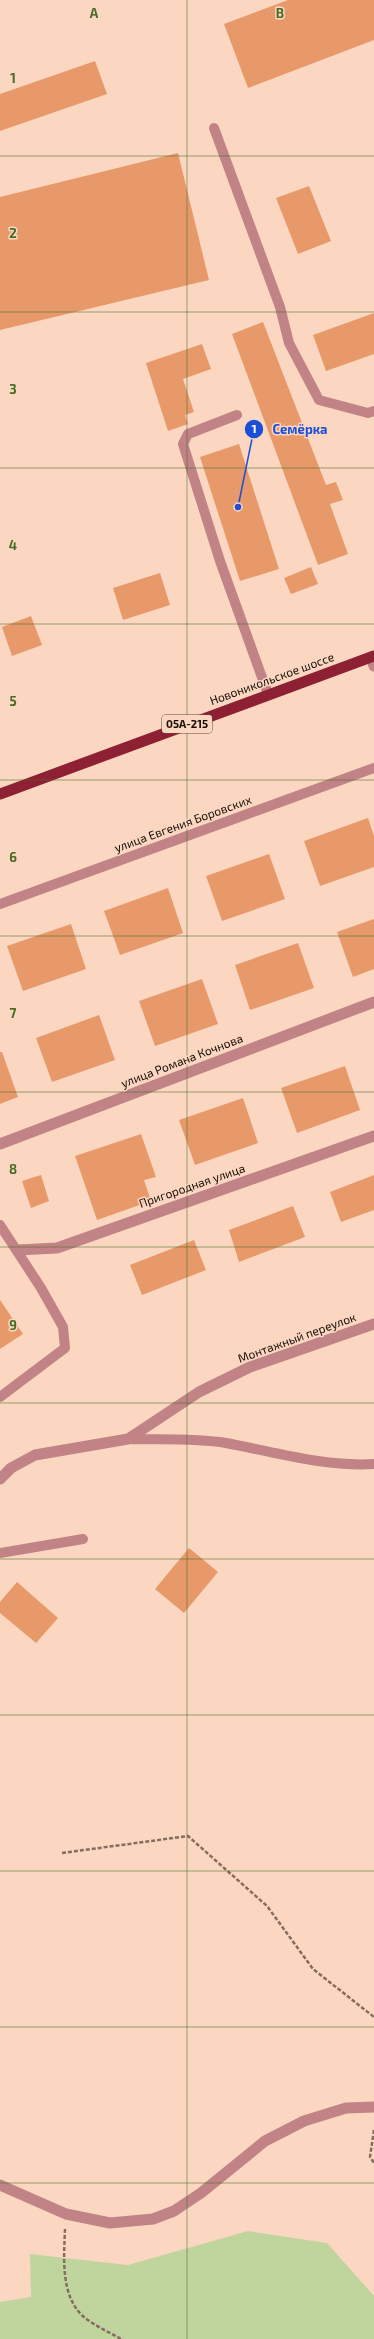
<svg xmlns="http://www.w3.org/2000/svg" width="374" height="2339" font-family="'Exo 2',sans-serif">
  <style>
    .green { fill: #c0d49e }
    .building { fill: #e7996a }
    .lines { fill: none; stroke-linecap: round; stroke-linejoin: round }
    .path { stroke: #846c5f; stroke-width: 2.5; stroke-dasharray: 4 2; stroke-linecap: butt }
    .service { stroke: #c28386; stroke-width: 10 }
    .minor { stroke: #c28386; stroke-width: 11 }
    .trunk { stroke: #8e2034; stroke-width: 11 }
    .grid { fill: none; stroke: #486c25; stroke-width: 1; stroke-opacity: 0.55 }
    .labels { text-anchor: middle; stroke-width: 3; stroke-linejoin: round; paint-order: stroke }
    .shield { fill: #fbd7c2; stroke: #5d4a3e; stroke-width: 1 }
    .shield-label { font-size: 11px; font-weight: bold; fill: #190d06 }
    .street-label { font-size: 12px; fill: #190d06; stroke: #fbd7c2 }
    .grid-label { font-size: 13px; text-anchor: middle; font-weight: bold; fill: #486c25; stroke: #fbd7c2; stroke-width: 3; stroke-linejoin: round; paint-order: stroke }
    .leader { fill: none; stroke: #1d4ed8; stroke-width: 1.5 }
    .callout-dot { fill: #1d4ed8; stroke: #fbd7c2; stroke-width: 1.5 }
    .mark-label { font-size: 12px; text-anchor: middle; font-weight: bold; fill: #fff }
    .callout-label { font-size: 13px; text-anchor: middle; font-weight: bold; fill: #1d4ed8; stroke: #fbd7c2; stroke-width: 3; stroke-linejoin: round; paint-order: stroke }
  </style>
  <rect width="100%" height="100%" fill="#fbd7c2"/>
  <polygon class="green" points="248,2231 327,2243 374,2296 374,2339 0,2339 0,2302 31,2297 30,2254 128,2265"/>
  <g class="building">
    <polygon points="288,0 374,0 374,40 248,88 224,24"/>
    <polygon points="95,61 107,94 0,131 0,94"/>
    <polygon points="178,153 209,280 0,330 0,197"/>
    <polygon points="309,186 331,241 298,254 276,198"/>
    <polygon points="374,313 374,354 326,371 313,335"/>
    <polygon points="263,322 326,485 336,482 343,500 330,504 348,554 318,565 232,334"/>
    <polygon points="202,344 211,369 183,379 194,412 185,415 188,424 168,431 146,363"/>
    <polygon points="239,444 279,569 240,581 200,457"/>
    <polygon points="311,567 318,584 291,594 284,578"/>
    <polygon points="160,573 170,605 123,620 113,588"/>
    <polygon points="31,616 42,645 12,656 2,627"/>
    <polygon points="368,818 374,836 374,867 320,886 304,841"/>
    <polygon points="269,854 285,899 222,921 206,876"/>
    <polygon points="168,888 183,933 120,955 104,911"/>
    <polygon points="374,919 374,969 353,977 337,932"/>
    <polygon points="71,924 86,969 23,991 7,946"/>
    <polygon points="298,943 314,988 250,1010 235,965"/>
    <polygon points="202,979 218,1024 155,1046 139,1001"/>
    <polygon points="99,1015 115,1060 52,1082 36,1038"/>
    <polygon points="0,1052 2,1052 18,1097 0,1104"/>
    <polygon points="345,1066 360,1110 297,1133 281,1088"/>
    <polygon points="243,1098 258,1143 195,1165 179,1120"/>
    <polygon points="141,1134 156,1177 144,1180 151,1201 97,1220 75,1156"/>
    <polygon points="41,1175 49,1201 31,1208 22,1181"/>
    <polygon points="374,1175 374,1210 341,1222 330,1192"/>
    <polygon points="293,1206 305,1237 239,1262 229,1230"/>
    <polygon points="194,1240 206,1270 142,1295 130,1265"/>
    <polygon points="0,1300 23,1334 0,1349"/>
    <polygon points="189,1548 218,1572 184,1613 155,1589"/>
    <polygon points="17,1582 58,1618 36,1643 0,1613 0,1602"/>
  </g>
  <g class="lines">
    <g class="path">
      <polyline points="62,1853 188,1836 267,1906 313,1969 374,2017"/>
      <polyline points="374,2130 370,2157 374,2163"/>
      <path d="M65,2229c-1,27 -5,68 19,88 11,9 25,15 37,22"/>
    </g>
    <g class="service">
      <polyline points="214,128 280,307 289,343 319,400 368,413 374,411"/>
      <polyline points="237,415 188,434 183,444 220,561 268,694"/>
      <polyline points="0,904 374,768"/>
      <polyline points="0,1225 41,1288 63,1327 65,1348 0,1397"/>
      <path d="M128,1439c32,1 66,-1 98,4 49,9 98,24 148,21"/>
      <polyline points="0,1553 83,1539"/>
    </g>
    <g class="minor">
      <polyline points="371,657 374,666"/>
      <polyline points="0,1144 374,1002"/>
      <polyline points="17,1250 57,1248 374,1136"/>
      <polyline points="0,1479 11,1468 35,1455 128,1439 199,1392 250,1367 374,1324"/>
      <polyline points="0,2185 66,2214 110,2223 153,2219 174,2211 201,2193 265,2141 304,2121 346,2108 374,2107"/>
    </g>
    <polyline class="trunk" points="0,794 374,656"/>
  </g>
  <path class="grid" d="M187,0v2339M0,156h374M0,312h374M0,468h374M0,624h374M0,780h374M0,936h374M0,1092h374M0,1247h374M0,1403h374M0,1559h374M0,1715h374M0,1871h374M0,2027h374M0,2183h374"/>
  <g class="labels">
    <rect class="shield" x="162" y="715" width="50" height="18" rx="3"/>
    <g class="shield-label">
      <text x="187" y="728">05А-215</text>
    </g>
    <g class="street-label">
      <text transform="translate(272 679) rotate(-20)" y="4">Новоникольское шоссе</text>
      <text transform="translate(183 824) rotate(-20)" y="4">улица Евгения Боровских</text>
      <text transform="translate(182 1061) rotate(-21)" y="4">улица Романа Кочнова</text>
      <text transform="translate(192 1186) rotate(-19)" y="4">Пригородная улица</text>
      <text transform="translate(297 1338) rotate(-20)" y="4">Монтажный переулок</text>
    </g>
  </g>
  <g class="grid-label">
    <text x="94" y="18">A</text>
    <text x="280" y="18">B</text>
    <text x="13" y="83">1</text>
    <text x="13" y="238">2</text>
    <text x="13" y="394">3</text>
    <text x="13" y="550">4</text>
    <text x="13" y="706">5</text>
    <text x="13" y="862">6</text>
    <text x="13" y="1018">7</text>
    <text x="13" y="1174">8</text>
    <text x="13" y="1330">9</text>
  </g>
  <path class="leader" d="M238 507L254 429"/>
  <g class="callout-dot">
    <circle cx="238" cy="507" r="4"/>
    <circle cx="254" cy="429" r="10"/>
  </g>
  <g class="mark-label">
    <text x="254" y="433">1</text>
  </g>
  <g class="callout-label">
    <text x="300" y="434">Семёрка</text>
  </g>
</svg>
